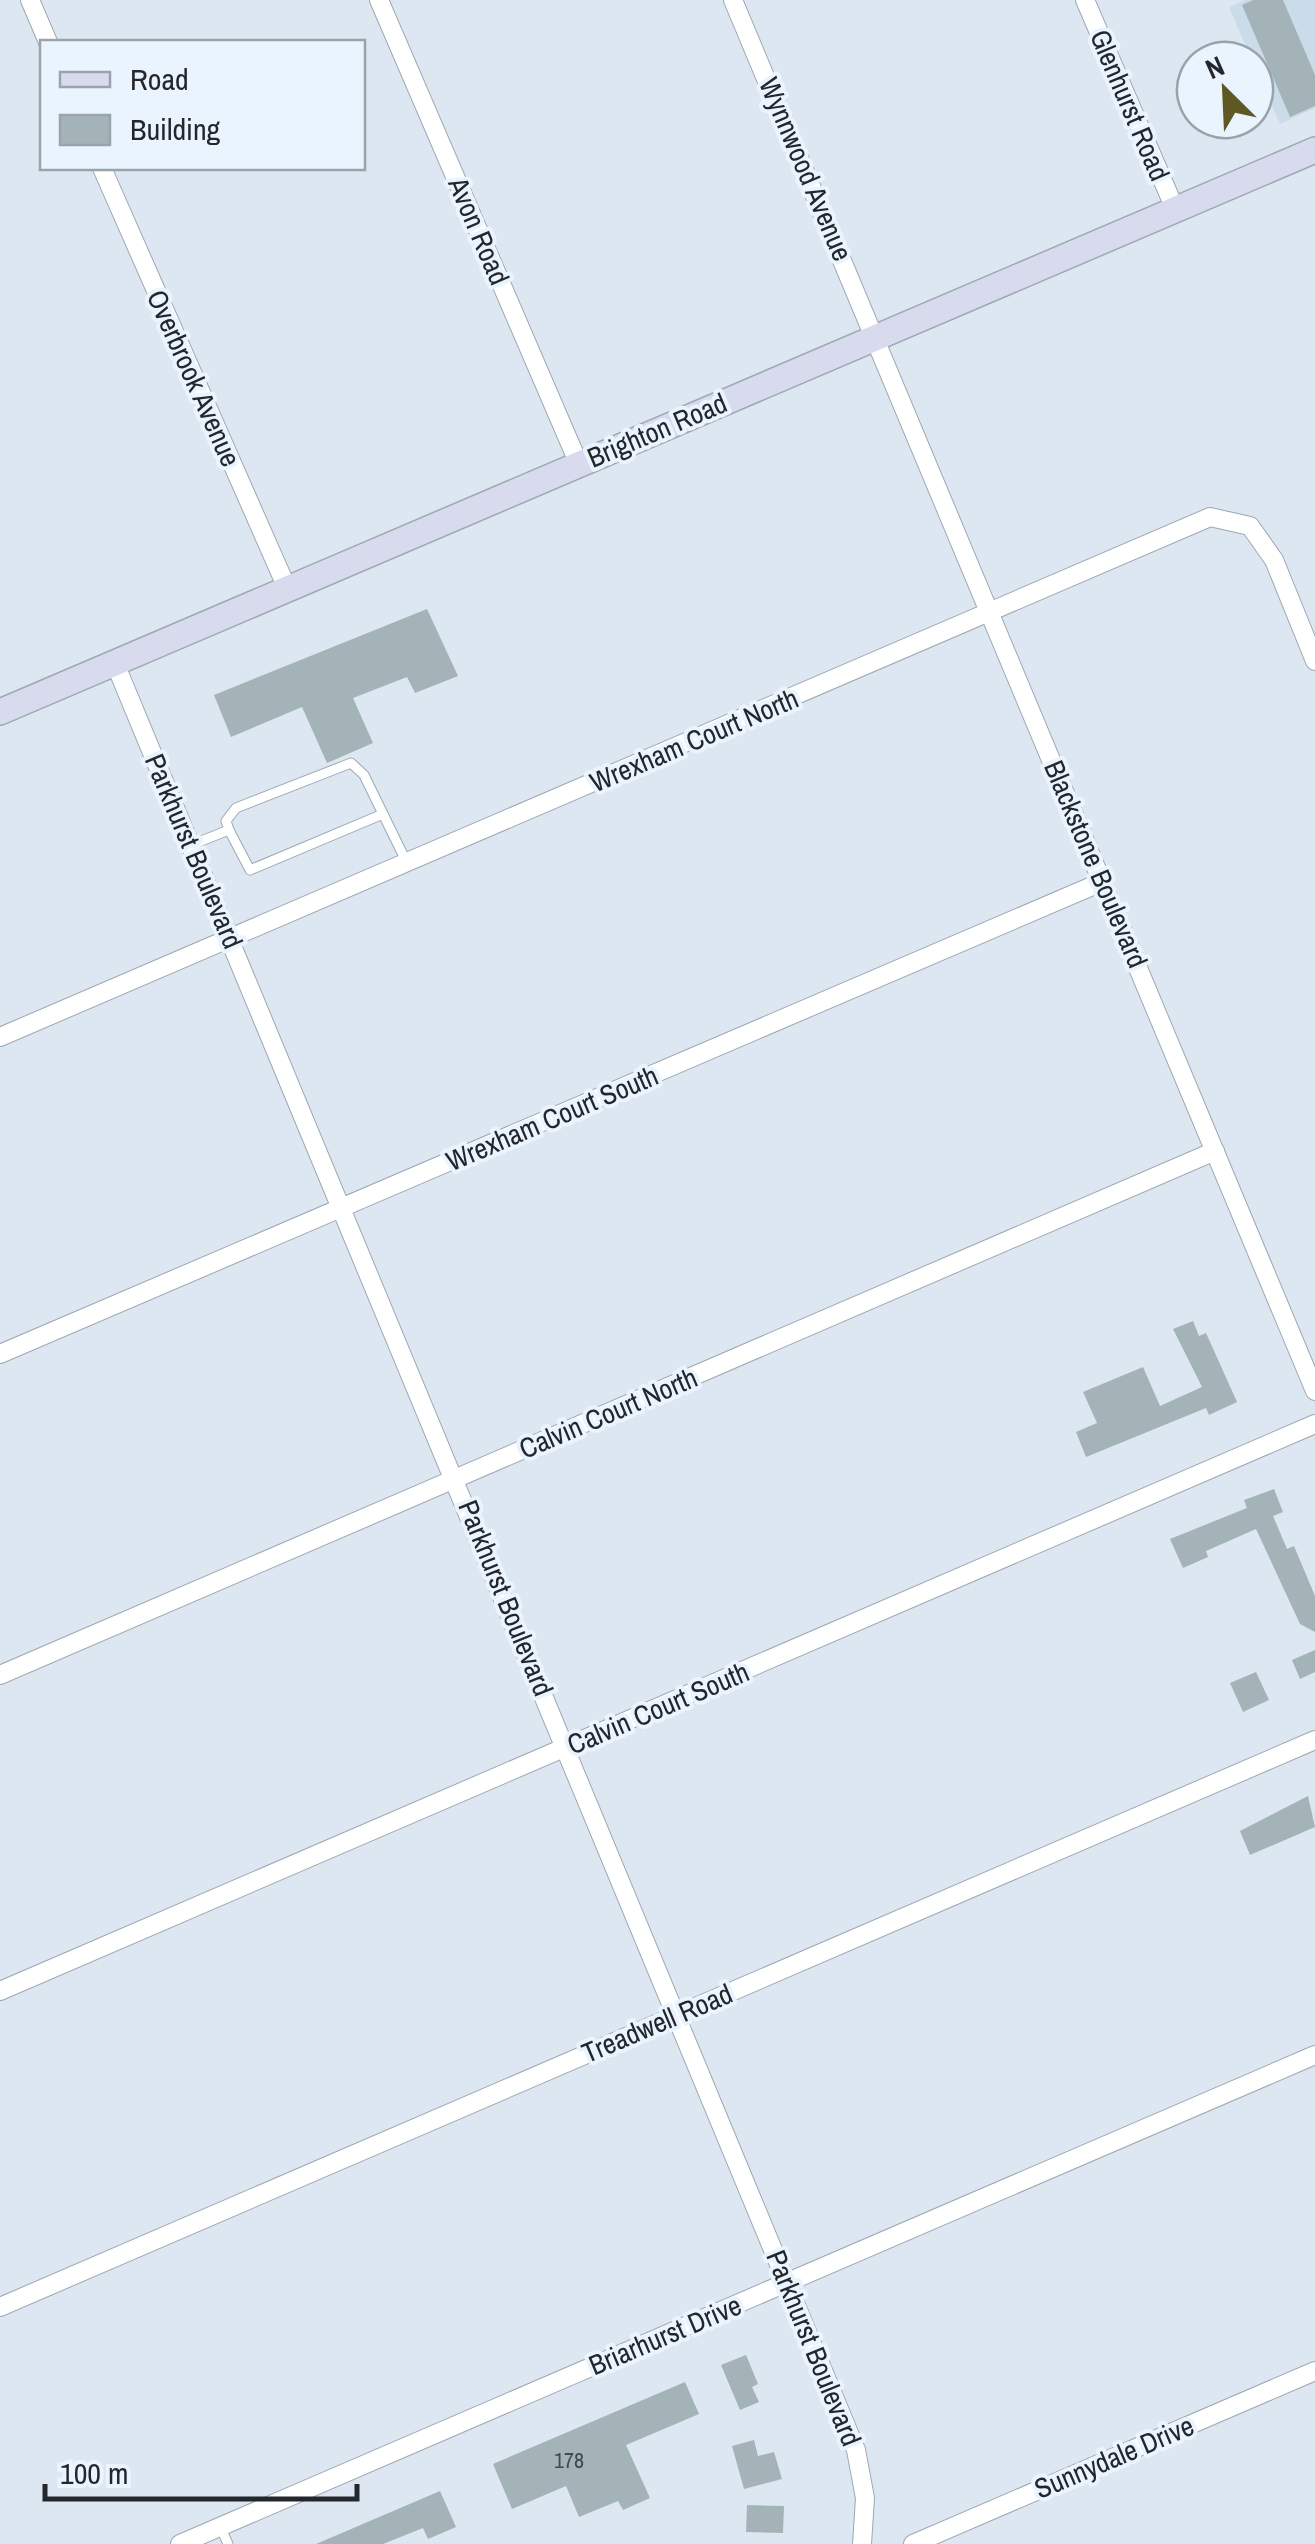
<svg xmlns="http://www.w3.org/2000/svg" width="1315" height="2544" font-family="'Archivo Narrow',sans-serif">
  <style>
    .built { fill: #cadbea }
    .building { fill: #a4b3b7 }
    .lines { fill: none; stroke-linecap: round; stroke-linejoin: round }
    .lane-casing { stroke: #9ea8b2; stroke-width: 11 }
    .street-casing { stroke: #9ea8b2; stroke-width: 20 }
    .secondary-casing { stroke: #9ea8b2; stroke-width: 28 }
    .lane { stroke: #fff; stroke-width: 9 }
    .street { stroke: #fff; stroke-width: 18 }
    .secondary { stroke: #d8dbee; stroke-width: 25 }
    .labels { text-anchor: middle; stroke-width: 8; stroke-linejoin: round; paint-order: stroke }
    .number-label { font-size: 22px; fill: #434a4e }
    .street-label { font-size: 28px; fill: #23272b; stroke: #eaf4ff }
  </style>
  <rect width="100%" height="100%" fill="#dce7f1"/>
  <polygon class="built" points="1245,0 1315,0 1315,108 1280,124 1229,7"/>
  <g class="building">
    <polygon points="1253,0 1283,0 1315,75 1315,106 1290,117 1242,5"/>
    <polygon points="427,609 458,676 415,693 407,677 353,698 373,743 327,763 302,707 231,737 214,695"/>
    <polygon points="1193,1321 1199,1336 1206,1333 1237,1402 1209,1415 1206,1408 1086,1457 1076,1432 1097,1423 1083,1392 1143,1367 1160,1406 1202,1387 1173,1329"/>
    <polygon points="1274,1489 1283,1512 1273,1516 1287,1549 1294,1546 1315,1596 1315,1632 1300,1624 1256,1529 1206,1551 1208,1557 1183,1568 1170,1539 1247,1508 1244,1500"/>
    <polygon points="1315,1650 1315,1672 1300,1679 1292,1660"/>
    <polygon points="1256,1672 1269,1700 1243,1712 1230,1683"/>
    <polygon points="1308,1796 1315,1827 1250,1855 1240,1831"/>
    <polygon points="746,2355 758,2384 752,2387 759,2402 740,2410 721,2365"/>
    <polygon points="685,2382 699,2414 626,2445 650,2498 623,2510 618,2501 579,2517 566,2486 512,2509 493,2464"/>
    <polygon points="754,2440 758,2456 774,2452 782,2479 744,2489 732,2446"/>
    <polygon points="440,2491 456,2527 428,2539 423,2528 383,2544 316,2544"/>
    <polygon points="747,2505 784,2506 783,2533 746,2532"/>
  </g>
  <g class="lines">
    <defs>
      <g id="lane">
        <polyline points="229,830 226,821 236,808 351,763 364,775 383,814"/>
        <polyline points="191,845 229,830 250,870 383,814 407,863"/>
        <polyline points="220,2526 228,2544"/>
      </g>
      <g id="street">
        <polyline points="30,0 48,42"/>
        <polyline points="379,0 578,462"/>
        <polyline points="733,0 1315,1391"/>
        <polyline points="1085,0 1175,209"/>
        <polyline points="102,168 287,588"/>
        <polyline points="114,661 856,2450 865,2498 862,2544"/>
        <polyline points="0,1037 1210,517 1250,526 1274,560 1315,661"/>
        <polyline points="0,1354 1104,881"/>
        <polyline points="0,1675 1215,1151"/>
        <polyline points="0,1991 1315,1424"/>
        <polyline points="0,2307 1315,1740"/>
        <polyline points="180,2544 1315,2055"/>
        <polyline points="913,2544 1315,2371"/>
      </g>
      <polyline id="secondary" points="0,712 1315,150"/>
    </defs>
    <use href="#lane" class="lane-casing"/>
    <use href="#street" class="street-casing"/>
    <use href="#secondary" class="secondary-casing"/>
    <use href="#lane" class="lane"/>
    <use href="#street" class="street"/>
    <use href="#secondary" class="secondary"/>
  </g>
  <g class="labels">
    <g class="number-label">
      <text x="569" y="2468">178</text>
    </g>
    <g class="street-label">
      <text transform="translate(1130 105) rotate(67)" y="10">Glenhurst Road</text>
      <text transform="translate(806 169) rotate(67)" y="10">Wynnwood Avenue</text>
      <text transform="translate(479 231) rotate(67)" y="10">Avon Road</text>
      <text transform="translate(194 378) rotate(66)" y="10">Overbrook Avenue</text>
      <text transform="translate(657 430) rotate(-23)" y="10">Brighton Road</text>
      <text transform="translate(694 740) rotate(-23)" y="10">Wrexham Court North</text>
      <text transform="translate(194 851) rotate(67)" y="10">Parkhurst Boulevard</text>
      <text transform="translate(1096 864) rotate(67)" y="10">Blackstone Boulevard</text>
      <text transform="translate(552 1118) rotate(-23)" y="10">Wrexham Court South</text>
      <text transform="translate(608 1413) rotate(-23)" y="10">Calvin Court North</text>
      <text transform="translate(506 1598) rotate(68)" y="10">Parkhurst Boulevard</text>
      <text transform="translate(658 1708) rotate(-23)" y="10">Calvin Court South</text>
      <text transform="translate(657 2023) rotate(-23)" y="10">Treadwell Road</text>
      <text transform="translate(665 2335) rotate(-23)" y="10">Briarhurst Drive</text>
      <text transform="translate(814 2348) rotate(68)" y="10">Parkhurst Boulevard</text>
      <text transform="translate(1114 2457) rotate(-23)" y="10">Sunnydale Drive</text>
    </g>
  </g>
  <rect x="40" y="40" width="325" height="130" fill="#eaf4ff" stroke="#9aa2aa" stroke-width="2.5"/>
  <rect x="60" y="72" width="50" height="15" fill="#d8dbee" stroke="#9aa2aa" stroke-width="2.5"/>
  <text x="130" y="90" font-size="30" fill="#23272b">Road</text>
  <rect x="60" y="115" width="50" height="30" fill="#a4b3b7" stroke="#9aa2aa" stroke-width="2.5"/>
  <text x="130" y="140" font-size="30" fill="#23272b">Building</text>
  <g transform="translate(1225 90) rotate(336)"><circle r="48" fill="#eaf4ff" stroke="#9aa2aa" stroke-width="2.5"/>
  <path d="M0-8L18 38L0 25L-18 38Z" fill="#5f5825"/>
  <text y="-15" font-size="28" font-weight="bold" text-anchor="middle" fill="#23272b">N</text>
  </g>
  <path d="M45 2484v15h312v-15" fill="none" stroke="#23272b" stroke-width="5"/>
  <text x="60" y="2484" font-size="30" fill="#23272b" stroke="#eaf4ff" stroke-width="8" paint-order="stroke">100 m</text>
</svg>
